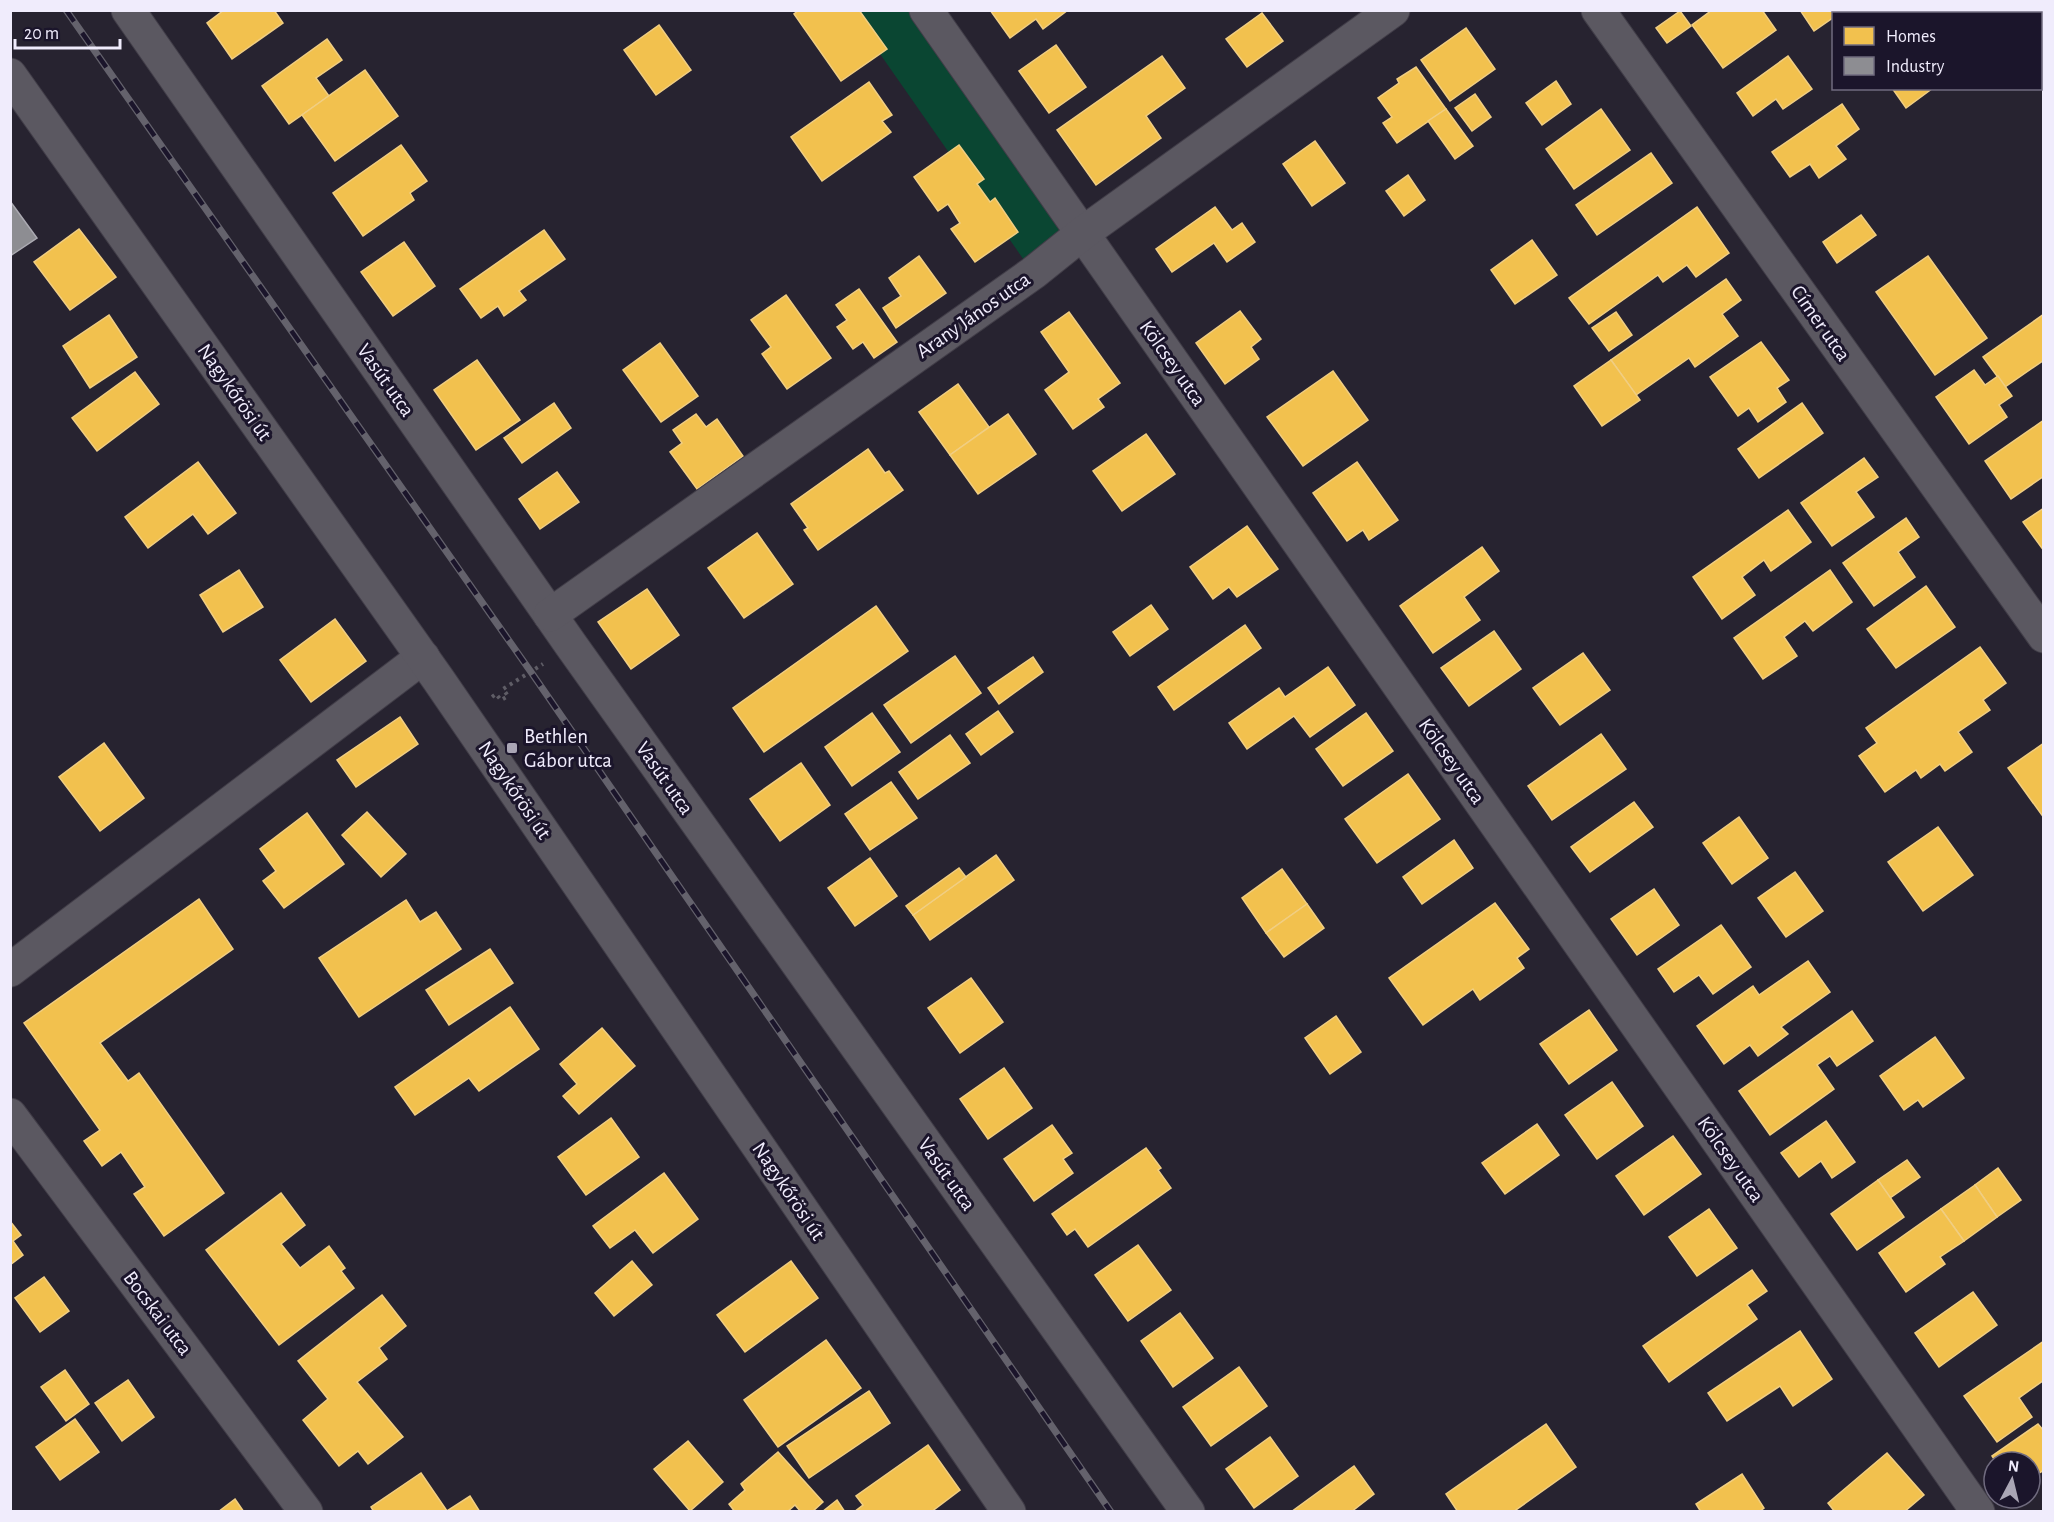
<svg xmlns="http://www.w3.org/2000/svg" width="2054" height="1522" font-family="'Alegreya Sans',sans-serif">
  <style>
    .green { fill: #0a4632 }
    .homes { fill: #f2c14e; stroke: #f1ce82; stroke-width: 1.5 }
    .industry { fill: #8d8d92; stroke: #abaab2; stroke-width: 1.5 }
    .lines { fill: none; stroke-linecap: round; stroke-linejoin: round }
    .minor-casing { stroke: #413d48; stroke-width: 35 }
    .secondary-casing { stroke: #413d48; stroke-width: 35 }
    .path { stroke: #5f5d66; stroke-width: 4; stroke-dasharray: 3 4.5; stroke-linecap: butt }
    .minor { stroke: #5b5861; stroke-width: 33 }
    .secondary { stroke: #5b5861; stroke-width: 33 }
    .rail-casing { stroke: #64626c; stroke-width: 7 }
    .rail { stroke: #1b152b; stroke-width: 4.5; stroke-dasharray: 14; stroke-linecap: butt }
    .poi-dot { fill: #aaa6b5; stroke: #1b152b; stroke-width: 2 }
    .labels { text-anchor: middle; stroke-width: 6; stroke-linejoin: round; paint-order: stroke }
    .street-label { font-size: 21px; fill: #f0ecfc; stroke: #1b152b }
    .poi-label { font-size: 21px; fill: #f0ecfc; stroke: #1b152b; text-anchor: start }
  </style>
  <rect width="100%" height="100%" fill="#272330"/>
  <polygon class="green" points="850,11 926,11 1083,233 1033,273"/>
  <g class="homes">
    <polygon points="224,10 274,10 283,23 232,59 207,23"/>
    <polygon points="799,10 859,10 887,49 841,81 794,14"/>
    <polygon points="990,10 1068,10 1043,29 1036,19 1010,38"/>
    <polygon points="1712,10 1762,10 1776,30 1723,68 1692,25"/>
    <polygon points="1800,10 1842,10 1834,14 1834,17 1814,31"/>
    <polygon points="1680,11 1691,26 1667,43 1656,28"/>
    <polygon points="1262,13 1283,41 1247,67 1226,39"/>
    <polygon points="659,25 691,70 656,95 624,50"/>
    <polygon points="1466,28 1495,69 1450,101 1421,60"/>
    <polygon points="327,39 342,60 316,78 329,96 289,124 262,86"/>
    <polygon points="1056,45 1086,87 1049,113 1019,71"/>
    <polygon points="1162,56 1185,88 1146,116 1161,138 1096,185 1057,130"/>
    <polygon points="1788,56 1812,89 1783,109 1776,99 1753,116 1737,93"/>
    <polygon points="1416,67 1446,109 1397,143 1383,123 1392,117 1378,98 1399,83 1397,79"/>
    <polygon points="365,70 398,116 335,161 302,115"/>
    <polygon points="1556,81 1571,104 1542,125 1526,103"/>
    <polygon points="869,82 892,115 882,121 891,132 822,181 791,137"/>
    <polygon points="1892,88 1933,88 1906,108"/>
    <polygon points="1475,94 1491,117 1472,131 1455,108"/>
    <polygon points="1842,104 1859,129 1836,146 1846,159 1819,178 1810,164 1790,177 1772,152"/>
    <polygon points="1446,109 1473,146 1455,159 1428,121"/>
    <polygon points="1601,109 1630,150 1574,189 1546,149"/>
    <polygon points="1315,141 1345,183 1312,206 1283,164"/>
    <polygon points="401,145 427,181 410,193 414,200 363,236 333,193"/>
    <polygon points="959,145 984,179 977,184 990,202 995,198 1018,232 975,262 951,229 960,223 948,204 938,211 914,177"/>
    <polygon points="1651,153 1672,183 1597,235 1576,205"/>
    <polygon points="1408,175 1425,200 1404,216 1386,191"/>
    <polygon points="1215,207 1232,230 1242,223 1255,242 1227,262 1214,243 1172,272 1156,249"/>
    <polygon points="1697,207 1729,253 1696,277 1687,265 1663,282 1658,275 1589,324 1569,298"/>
    <polygon points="1861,215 1876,235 1837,263 1823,242"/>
    <polygon points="79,229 116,277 70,310 34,262"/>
    <polygon points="544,230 565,259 519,291 526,300 504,316 498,306 481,318 460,289"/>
    <polygon points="1532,240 1557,275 1515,304 1491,270"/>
    <polygon points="404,242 435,286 393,316 361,272"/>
    <polygon points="919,256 946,293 896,328 883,308 901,296 889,278"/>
    <polygon points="1928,256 1987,338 1935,375 1876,292"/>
    <polygon points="1726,279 1741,300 1722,314 1738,336 1695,367 1689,358 1636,395 1611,360"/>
    <polygon points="859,289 897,342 874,358 863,342 853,349 837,327 847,320 836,305"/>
    <polygon points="786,295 831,358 787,389 762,354 771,347 751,320"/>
    <polygon points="1240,311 1261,339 1251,347 1259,359 1225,384 1196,343"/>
    <polygon points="1069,312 1120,383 1098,399 1104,407 1073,429 1045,390 1069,372 1041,332"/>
    <polygon points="1616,312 1632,335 1609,351 1592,328"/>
    <polygon points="2044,314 2044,360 2005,387 1983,357"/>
    <polygon points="109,315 137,357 90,388 63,346"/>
    <polygon points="1761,342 1789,380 1777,388 1786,402 1758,422 1749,408 1738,416 1710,377"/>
    <polygon points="660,343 698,396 661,422 623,370"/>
    <polygon points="477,360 520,420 476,450 434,390"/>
    <polygon points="1611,360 1640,400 1602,426 1574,386"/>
    <polygon points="1974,370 1985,385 1998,376 2012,396 1999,405 2007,417 1969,444 1936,397"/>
    <polygon points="1333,371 1368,420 1303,466 1267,417"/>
    <polygon points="135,372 159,404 97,451 72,418"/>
    <polygon points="958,384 989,427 950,455 919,412"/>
    <polygon points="554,403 571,428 522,463 504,438"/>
    <polygon points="1802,403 1823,433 1759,478 1738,449"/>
    <polygon points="696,414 706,427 717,419 743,456 697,489 670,452 682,443 673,430"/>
    <polygon points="1008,414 1036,454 978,494 950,455"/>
    <polygon points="2044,420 2044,476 2011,499 1985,461"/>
    <polygon points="1146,434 1175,474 1122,511 1093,471"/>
    <polygon points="868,449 885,473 889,471 903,490 818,550 804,530 808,528 791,504"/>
    <polygon points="1864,458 1878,477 1856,492 1874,517 1832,546 1801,503"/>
    <polygon points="198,462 236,513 208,534 193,514 148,548 125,517"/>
    <polygon points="1357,462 1398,520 1369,540 1363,530 1347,541 1313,493"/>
    <polygon points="557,472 579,502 540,529 519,499"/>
    <polygon points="2044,508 2044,551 2023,522"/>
    <polygon points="1788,510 1811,542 1771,571 1764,560 1742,577 1755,595 1722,619 1693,577"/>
    <polygon points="1906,518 1919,537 1898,552 1915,577 1874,606 1843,563"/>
    <polygon points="1247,526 1278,569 1237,597 1229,587 1213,599 1190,567"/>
    <polygon points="757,533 793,584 744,618 708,568"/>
    <polygon points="1482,547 1499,571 1464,597 1480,620 1433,653 1400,606"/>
    <polygon points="239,570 263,607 223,632 200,595"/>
    <polygon points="1830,570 1852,602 1813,631 1805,621 1784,637 1797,656 1763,679 1734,638"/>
    <polygon points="1926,586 1955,627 1896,668 1867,629"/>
    <polygon points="647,589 679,635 631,669 598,622"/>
    <polygon points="1151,605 1168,629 1130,656 1113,632"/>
    <polygon points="876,606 908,651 764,752 733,708"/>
    <polygon points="335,619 366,661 311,702 280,660"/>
    <polygon points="1245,625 1261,648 1174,710 1158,687"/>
    <polygon points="1494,631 1521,669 1469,706 1441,668"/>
    <polygon points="1980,647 2006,683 1983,700 1990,710 1958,732 1972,752 1945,771 1940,764 1921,778 1916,770 1885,792 1859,756 1877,743 1866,728"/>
    <polygon points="1583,653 1610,690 1560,725 1533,688"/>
    <polygon points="955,656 981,693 911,743 884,705"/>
    <polygon points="1033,657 1043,672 999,704 988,688"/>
    <polygon points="1328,667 1355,705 1310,737 1294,716 1247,749 1229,723 1279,688 1285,697"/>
    <polygon points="998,711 1013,732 981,755 966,734"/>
    <polygon points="872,713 900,752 852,786 825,747"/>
    <polygon points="1366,713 1393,751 1343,786 1316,749"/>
    <polygon points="400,717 418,744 356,787 337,760"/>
    <polygon points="1601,734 1626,769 1552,820 1528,786"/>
    <polygon points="950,735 970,763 918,799 899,772"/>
    <polygon points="104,743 144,798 100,831 59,777"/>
    <polygon points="2044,743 2044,818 2008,768"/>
    <polygon points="801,763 830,805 780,841 750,799"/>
    <polygon points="1408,774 1440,819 1377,863 1345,819"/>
    <polygon points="891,782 917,818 870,850 845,814"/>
    <polygon points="1634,802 1653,827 1590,872 1571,847"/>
    <polygon points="367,812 406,854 381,877 342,835"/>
    <polygon points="307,813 344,864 284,908 263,881 276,871 260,849"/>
    <polygon points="1739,817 1768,858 1732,884 1703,843"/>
    <polygon points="1938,827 1973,875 1923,911 1888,862"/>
    <polygon points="1454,840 1473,868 1422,904 1403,877"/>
    <polygon points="996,855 1014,880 930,940 913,915"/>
    <polygon points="870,858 897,896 855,926 828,888"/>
    <polygon points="959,868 966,877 913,915 906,906"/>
    <polygon points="1282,869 1307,904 1266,933 1242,898"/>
    <polygon points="1795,872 1823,911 1786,937 1758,898"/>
    <polygon points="1654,889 1679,925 1637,955 1611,919"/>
    <polygon points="199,899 233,949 100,1043 128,1081 139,1073 224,1193 164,1236 134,1194 145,1187 121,1152 102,1166 84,1141 100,1130 24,1023"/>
    <polygon points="406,900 420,922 436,912 461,949 359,1017 319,958"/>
    <polygon points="1495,903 1529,949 1517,958 1524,968 1480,1000 1473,989 1423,1025 1389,978"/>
    <polygon points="1307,904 1324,928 1284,957 1266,933"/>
    <polygon points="1721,925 1751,967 1713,994 1699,975 1674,992 1658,969"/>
    <polygon points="490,949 513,983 449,1025 426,990"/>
    <polygon points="1808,961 1830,992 1781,1027 1788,1034 1758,1056 1750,1045 1724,1064 1697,1026 1753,986 1759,995"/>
    <polygon points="971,978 1003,1022 960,1053 928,1008"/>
    <polygon points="510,1007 539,1049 479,1091 469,1078 415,1115 395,1087"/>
    <polygon points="1589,1010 1617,1050 1569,1084 1540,1044"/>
    <polygon points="1852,1011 1873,1041 1837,1066 1830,1056 1817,1065 1834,1089 1770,1135 1739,1091"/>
    <polygon points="1336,1016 1361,1052 1330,1074 1305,1038"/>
    <polygon points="602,1028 635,1066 579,1114 563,1096 577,1084 560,1064"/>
    <polygon points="1935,1037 1964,1078 1923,1107 1918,1100 1904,1110 1880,1076"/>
    <polygon points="1004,1068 1032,1108 988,1139 960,1099"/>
    <polygon points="1612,1082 1643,1126 1597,1159 1565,1115"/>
    <polygon points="611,1118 639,1157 586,1195 558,1157"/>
    <polygon points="1826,1121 1855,1162 1832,1178 1821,1161 1799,1177 1781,1153"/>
    <polygon points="1537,1124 1559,1155 1505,1194 1482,1163"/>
    <polygon points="1052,1125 1072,1153 1063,1159 1073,1173 1034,1201 1004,1159"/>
    <polygon points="1673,1136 1701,1174 1644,1215 1616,1176"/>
    <polygon points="1146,1148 1161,1168 1158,1170 1171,1188 1088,1247 1075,1229 1067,1235 1052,1214"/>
    <polygon points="1907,1160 1920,1177 1890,1198 1878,1180"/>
    <polygon points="1998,1168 2021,1200 1997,1217 1975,1185"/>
    <polygon points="664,1173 698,1219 653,1253 635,1230 610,1248 593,1226"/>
    <polygon points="1878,1180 1904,1217 1857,1250 1831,1214"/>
    <polygon points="1975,1185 1997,1217 1964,1241 1941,1209"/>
    <polygon points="281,1193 305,1225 281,1244 300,1268 329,1246 345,1268 341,1271 354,1288 279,1345 206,1250"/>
    <polygon points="1709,1209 1737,1248 1697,1276 1669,1237"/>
    <polygon points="1941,1209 1964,1241 1940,1257 1945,1264 1906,1292 1879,1253"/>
    <polygon points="10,1221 21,1235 13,1241 23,1255 10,1265"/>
    <polygon points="1138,1245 1171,1290 1128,1321 1095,1275"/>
    <polygon points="632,1261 652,1285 614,1316 595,1293"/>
    <polygon points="791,1261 818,1298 745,1352 717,1315"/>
    <polygon points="1752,1270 1767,1291 1747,1305 1757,1319 1669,1382 1643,1346"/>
    <polygon points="44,1277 69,1311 40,1332 15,1298"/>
    <polygon points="1973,1292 1997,1325 1939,1367 1915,1333"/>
    <polygon points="382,1295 406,1326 379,1348 387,1359 357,1382 403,1437 368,1464 358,1451 339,1466 303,1420 328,1399 298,1361"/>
    <polygon points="1180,1313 1213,1358 1173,1387 1141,1341"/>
    <polygon points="1800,1331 1832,1379 1793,1406 1780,1386 1727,1421 1708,1393"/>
    <polygon points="826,1340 861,1388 778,1447 744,1400"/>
    <polygon points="2044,1341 2044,1380 2019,1398 2032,1417 1997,1442 1964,1396"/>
    <polygon points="1239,1367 1267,1406 1211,1446 1183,1407"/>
    <polygon points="65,1370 89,1404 66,1421 41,1387"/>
    <polygon points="128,1380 154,1417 122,1441 95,1403"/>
    <polygon points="869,1391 890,1423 809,1478 787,1446"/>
    <polygon points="75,1419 99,1452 60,1480 36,1447"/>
    <polygon points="1546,1424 1576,1467 1513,1512 1458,1512 1446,1494"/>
    <polygon points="2038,1424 2044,1431 2044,1470 2030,1479 2030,1462 1996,1462 1992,1456"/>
    <polygon points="1270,1437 1298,1476 1254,1508 1226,1469"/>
    <polygon points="688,1441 723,1482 690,1511 654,1469"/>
    <polygon points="928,1445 960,1490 931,1512 854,1512 863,1505 856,1496"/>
    <polygon points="778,1452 823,1502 812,1512 801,1512 795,1505 787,1512 735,1512 729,1504 745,1490 741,1484"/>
    <polygon points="1887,1453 1924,1495 1904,1512 1835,1512 1828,1503"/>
    <polygon points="1354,1466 1374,1494 1351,1512 1291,1512"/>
    <polygon points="421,1473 447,1511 470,1496 480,1512 374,1512 371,1507"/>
    <polygon points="1742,1474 1764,1508 1759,1512 1701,1512 1696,1504"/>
    <polygon points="235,1499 244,1512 218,1512"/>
    <polygon points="837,1500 845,1512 822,1512"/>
  </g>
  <polygon class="industry" points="10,201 37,238 10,256"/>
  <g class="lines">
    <defs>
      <g id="minor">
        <polyline points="128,10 571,645 1188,1512"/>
        <polyline points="926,10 1978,1512"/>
        <polyline points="1598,10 2044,636"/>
        <polyline points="550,615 1033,273 1083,233 1393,10"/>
        <polyline points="10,970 423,657"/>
        <polyline points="10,1115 306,1512"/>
      </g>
      <polyline id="secondary" points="10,75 438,679 1009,1512"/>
    </defs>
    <use href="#minor" class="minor-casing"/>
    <use href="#secondary" class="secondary-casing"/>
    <polyline class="path" points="492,697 496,694 501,700 508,696 503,689 543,664"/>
    <use href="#minor" class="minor"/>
    <use href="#secondary" class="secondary"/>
    <defs>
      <polyline id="rail" points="66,10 531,672 1111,1512"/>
    </defs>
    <use href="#rail" class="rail-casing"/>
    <use href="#rail" class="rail"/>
  </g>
  <rect class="poi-dot" x="506" y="742" width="12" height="12" rx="3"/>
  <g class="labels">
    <g class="street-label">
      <text transform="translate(973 315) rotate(-35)" y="7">Arany János utca</text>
      <text transform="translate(1821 323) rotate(55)" y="7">Címer utca</text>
      <text transform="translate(1173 363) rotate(55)" y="7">Kölcsey utca</text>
      <text transform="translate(386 380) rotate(55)" y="7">Vasút utca</text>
      <text transform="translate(235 392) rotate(55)" y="7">Nagykőrösi út</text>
      <text transform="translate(1452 761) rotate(55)" y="7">Kölcsey utca</text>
      <text transform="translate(665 778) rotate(55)" y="7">Vasút utca</text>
      <text transform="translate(515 790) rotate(56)" y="7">Nagykőrösi út</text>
      <text transform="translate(1731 1159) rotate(55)" y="7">Kölcsey utca</text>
      <text transform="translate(947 1174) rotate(55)" y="7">Vasút utca</text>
      <text transform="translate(789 1191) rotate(56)" y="7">Nagykőrösi út</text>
      <text transform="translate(158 1313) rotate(53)" y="7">Bocskai utca</text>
    </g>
    <g class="poi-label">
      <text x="524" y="743">Bethlen<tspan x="524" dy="24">Gábor utca</tspan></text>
    </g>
  </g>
  <rect width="2054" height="1522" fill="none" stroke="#f0ecfc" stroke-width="24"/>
  <rect x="1832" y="12" width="210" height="78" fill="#1b152b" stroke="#706b7f" stroke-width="1.5"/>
  <rect x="1844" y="27" width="30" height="18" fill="#f2c14e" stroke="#706b7f" stroke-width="1.5"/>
  <text x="1886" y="42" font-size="18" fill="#f0ecfc">Homes</text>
  <rect x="1844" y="57" width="30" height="18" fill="#8d8d92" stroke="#706b7f" stroke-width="1.5"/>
  <text x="1886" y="72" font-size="18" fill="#f0ecfc">Industry</text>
  <g transform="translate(2012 1480) rotate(7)"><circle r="28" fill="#1b152b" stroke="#706b7f" stroke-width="1.5"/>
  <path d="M0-4.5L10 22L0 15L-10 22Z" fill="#aaa6b5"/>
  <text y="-9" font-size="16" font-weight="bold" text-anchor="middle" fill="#f0ecfc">N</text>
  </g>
  <path d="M15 39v9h105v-9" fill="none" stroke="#f0ecfc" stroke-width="3"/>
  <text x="24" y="39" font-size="18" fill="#f0ecfc" stroke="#1b152b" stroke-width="4.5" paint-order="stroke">20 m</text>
</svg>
